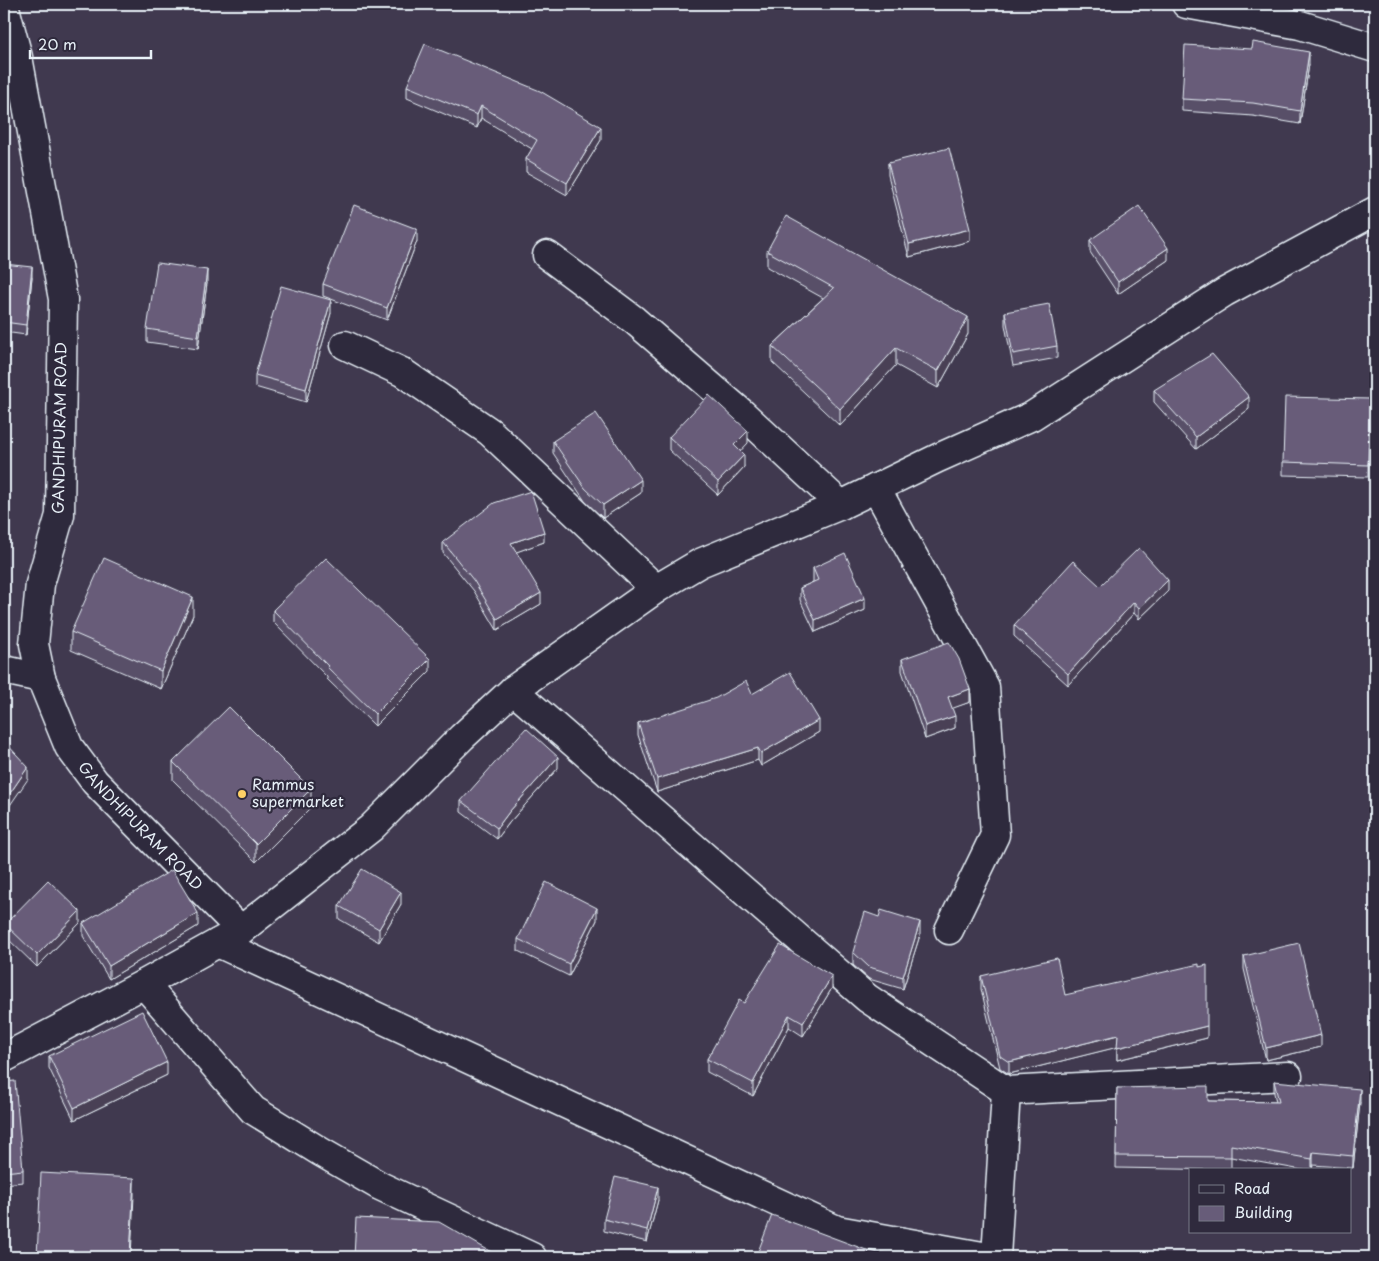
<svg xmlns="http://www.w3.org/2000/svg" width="1379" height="1261" font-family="'Playpen Sans',sans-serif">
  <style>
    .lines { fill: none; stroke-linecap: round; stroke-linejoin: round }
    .minor-casing { stroke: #e8f1f8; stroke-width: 31 }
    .major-casing { stroke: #e8f1f8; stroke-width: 31 }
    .minor { stroke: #2f2a3d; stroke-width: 28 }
    .major { stroke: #2f2a3d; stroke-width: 28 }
    .wall { fill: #594f68; stroke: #e8f1f8 }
    .shaded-wall { fill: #484055; stroke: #e8f1f8 }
    .building { fill: #675c79; stroke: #e8f1f8 }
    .poi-dot { fill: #ffd166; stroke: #2f2a3d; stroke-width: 2 }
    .labels { text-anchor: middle; stroke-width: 4.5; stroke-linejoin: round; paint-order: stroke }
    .street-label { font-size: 15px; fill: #e8f1f8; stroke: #2f2a3d }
    .poi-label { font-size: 15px; fill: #e8f1f8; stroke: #2f2a3d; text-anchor: start }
  </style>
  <rect width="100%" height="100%" fill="#40394f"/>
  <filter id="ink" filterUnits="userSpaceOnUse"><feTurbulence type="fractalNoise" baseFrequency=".02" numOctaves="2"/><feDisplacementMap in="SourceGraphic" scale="10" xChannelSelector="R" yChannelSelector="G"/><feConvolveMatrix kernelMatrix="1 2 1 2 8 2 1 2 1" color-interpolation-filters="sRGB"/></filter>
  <g filter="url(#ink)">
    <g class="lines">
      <defs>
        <g id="minor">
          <path id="s1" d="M4,4l14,53 45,242 -3,216 -20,69 -6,60 7,34 28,69 26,35 146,148"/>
          <polyline points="1186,4 1300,25 1375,48"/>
          <polyline points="547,255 634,320 743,414 841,505"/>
          <polyline points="345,345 402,372 490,432 656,589"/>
          <polyline points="876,488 985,687 995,835 949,930"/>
          <polyline points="4,670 41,678"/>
          <polyline points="513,690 867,998 1006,1091 1288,1076"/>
          <polyline points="218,943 837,1230 988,1257"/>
          <polyline points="144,984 253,1110 321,1152 380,1186 532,1257"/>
          <polyline points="996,1257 1006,1091"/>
        </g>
        <polyline id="major" points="4,1058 144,984 241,930 371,828 462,737 513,690 656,589 700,563 841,505 938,458 1032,416 1225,292 1375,211"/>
      </defs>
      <use href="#minor" class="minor-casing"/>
      <use href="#major" class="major-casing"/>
      <use href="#minor" class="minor"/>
      <use href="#major" class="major"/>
    </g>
    <g class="wall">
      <polygon points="1309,64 1300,124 1253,116 1182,111 1182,99"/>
      <polygon points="407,86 601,140 567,195 526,172 526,159 532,149 481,118 477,128 407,98"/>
      <polygon points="888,163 970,241 909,257 888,175"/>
      <polygon points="1090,240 1168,260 1118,294 1090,252"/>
      <polygon points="417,241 387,320 323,296 323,284"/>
      <polygon points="767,251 968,334 938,388 896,365 840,426 772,362 772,346 823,298 767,267"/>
      <polygon points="4,264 32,277 26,335 4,332"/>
      <polygon points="207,283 198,349 147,342 147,329"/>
      <polygon points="1005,312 1057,346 1057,358 1013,366 1005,325"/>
      <polygon points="331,313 306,402 255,387 255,375"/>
      <polygon points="1154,390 1249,409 1196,449 1154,402"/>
      <polygon points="1370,399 1368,477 1283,475 1283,462"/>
      <polygon points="669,437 748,443 740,451 744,467 718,495 669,450"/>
      <polygon points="553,441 641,493 603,518 585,501 553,453"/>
      <polygon points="443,542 544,542 516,552 541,604 497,630 474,591 443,553"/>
      <polygon points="813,568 865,610 815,632 800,600 800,588 813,582"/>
      <polygon points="1100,586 1168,591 1139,619 1134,613 1068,685 1014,636 1014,625"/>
      <polygon points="273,610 430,671 375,726 327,679 327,677 273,622"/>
      <polygon points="193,615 161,689 71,650 71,632"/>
      <polygon points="902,659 970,702 952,708 955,728 925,739 902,671"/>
      <polygon points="752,694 819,732 761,766 758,760 657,792 638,735 638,723"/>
      <polygon points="173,762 311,807 256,862 173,780"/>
      <polygon points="558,768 509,823 497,839 461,812 461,801"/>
      <polygon points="401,904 379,942 339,919 339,906"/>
      <polygon points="597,920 569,976 518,951 518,939"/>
      <polygon points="80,923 37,967 5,936 5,924"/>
      <polygon points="83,923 198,926 109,979 83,936"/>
      <polygon points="920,935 903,989 869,979 853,965 853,952"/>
      <polygon points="1244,956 1321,1047 1266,1060 1244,969"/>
      <polygon points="981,976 1065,995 1207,1038 1117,1060 1117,1047 1009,1074 1000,1068 981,989"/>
      <polygon points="832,988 803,1036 789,1027 753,1096 707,1072 707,1059 744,1003"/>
      <polygon points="49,1056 167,1075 74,1120 49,1068"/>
      <polygon points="1274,1081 1360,1102 1353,1168 1313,1165 1312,1170 1302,1170 1231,1157 1231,1170 1116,1168 1117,1088 1208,1101 1276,1102 1274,1093"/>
      <polygon points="4,1082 23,1170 23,1182 4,1184"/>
      <polygon points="658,1200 647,1242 604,1231 604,1219"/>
    </g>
    <g class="shaded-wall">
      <polygon points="1309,52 1309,64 1300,124 1300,111"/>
      <polygon points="481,106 481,118 477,128 477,115"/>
      <polygon points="601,127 601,140 567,195 567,183"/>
      <polygon points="417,229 417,241 387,320 387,308"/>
      <polygon points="970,229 970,241 909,257 909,244"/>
      <polygon points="1168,248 1168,260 1118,294 1118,282"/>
      <polygon points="32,267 32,277 26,335 26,325"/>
      <polygon points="207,270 207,283 198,349 198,337"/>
      <polygon points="331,300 331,313 306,402 306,389"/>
      <polygon points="968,317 968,334 938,388 938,371"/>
      <polygon points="896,348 896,365 840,426 840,409"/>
      <polygon points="1249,397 1249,409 1196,449 1196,437"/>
      <polygon points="748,431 748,443 734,458 734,445"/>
      <polygon points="744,455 744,467 718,495 718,482"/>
      <polygon points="641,480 641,493 603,518 603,505"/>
      <polygon points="544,532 544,542 511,554 511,543"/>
      <polygon points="1168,580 1168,591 1139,619 1139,608"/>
      <polygon points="541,593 541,604 497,630 497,619"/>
      <polygon points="193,597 193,615 161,689 161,671"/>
      <polygon points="865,598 865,610 815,632 815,620"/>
      <polygon points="1134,602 1134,613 1068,685 1068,674"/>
      <polygon points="430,659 430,671 375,726 375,714"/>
      <polygon points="970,689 970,702 948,710 948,697"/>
      <polygon points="955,716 955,728 925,739 925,726"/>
      <polygon points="819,720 819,732 761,766 761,753"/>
      <polygon points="758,748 758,760 657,792 657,779"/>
      <polygon points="558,757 558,768 509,823 497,839 497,828 509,812"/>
      <polygon points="28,767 28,779 4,814 4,802"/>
      <polygon points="311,789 311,807 256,862 256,844"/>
      <polygon points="401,892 401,904 379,942 379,929"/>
      <polygon points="597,908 597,920 569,976 569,964"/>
      <polygon points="80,911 80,923 37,967 37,955"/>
      <polygon points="198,913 198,926 109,979 109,966"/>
      <polygon points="920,922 920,935 903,989 903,977"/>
      <polygon points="832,976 832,988 803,1036 803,1023"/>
      <polygon points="789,1015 789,1027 753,1096 753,1083"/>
      <polygon points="1207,1026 1207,1038 1117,1060 1117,1048"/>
      <polygon points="1118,1035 1118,1047 1009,1074 1009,1062"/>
      <polygon points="1321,1035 1321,1047 1266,1060 1266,1048"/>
      <polygon points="167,1062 167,1075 74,1120 74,1108"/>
      <polygon points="1360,1089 1360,1102 1353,1168 1353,1156"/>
      <polygon points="1313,1152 1313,1165 1312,1170 1312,1159"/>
      <polygon points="134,1178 134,1195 131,1257 130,1257"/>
      <polygon points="658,1187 658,1200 647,1242 647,1230"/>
    </g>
    <g class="building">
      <polygon points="1253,42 1309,52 1300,111 1253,103 1182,99 1185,45 1252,49"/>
      <polygon points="425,44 540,91 601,127 567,183 526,159 537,140 481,106 477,115 407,86"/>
      <polygon points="949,148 970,229 909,244 888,163"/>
      <polygon points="354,205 417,229 387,308 323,284"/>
      <polygon points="1139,206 1168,248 1118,282 1090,240"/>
      <polygon points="786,216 968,317 938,371 896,348 840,409 772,346 834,288 767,251"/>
      <polygon points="157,263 207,270 198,337 147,329"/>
      <polygon points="4,264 32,267 26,325 4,322"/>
      <polygon points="281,286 331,300 306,389 255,375"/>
      <polygon points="1049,304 1057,346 1013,354 1005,312"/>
      <polygon points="1212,354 1249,397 1196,437 1154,390"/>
      <polygon points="709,395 748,431 734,445 744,455 718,482 669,437"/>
      <polygon points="1285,397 1370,399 1368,465 1283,462"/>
      <polygon points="596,413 641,480 603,505 585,488 553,441"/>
      <polygon points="531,491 544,532 511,543 541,593 497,619 474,581 443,542 494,503"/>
      <polygon points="1139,548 1168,580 1139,608 1134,602 1068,674 1014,625 1073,561 1100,586"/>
      <polygon points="845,553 865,598 815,620 800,588 818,580 813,568"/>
      <polygon points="104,558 193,597 161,671 71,632"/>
      <polygon points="326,558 430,659 375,714 327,667 328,666 273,610"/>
      <polygon points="949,642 959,659 970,689 948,697 955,716 925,726 902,659"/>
      <polygon points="790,672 819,720 761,753 758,748 657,779 638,723 716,698 746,681 752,694"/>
      <polygon points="229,707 311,789 256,844 173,762"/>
      <polygon points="526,728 558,757 509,812 497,828 461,801"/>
      <polygon points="4,741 28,767 4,802"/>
      <polygon points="362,869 401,892 379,929 339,906"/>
      <polygon points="172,870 198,913 109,966 83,923"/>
      <polygon points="48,880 80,911 37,955 5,924"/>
      <polygon points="546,882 597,908 569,964 518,939"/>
      <polygon points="881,910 920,922 903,977 869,967 853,952 865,912 879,917"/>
      <polygon points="1299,943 1321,1035 1266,1048 1244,956"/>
      <polygon points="780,945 832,976 803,1023 789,1015 753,1083 707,1059 739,1000 744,1003"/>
      <polygon points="1057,958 1065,995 1199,964 1199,967 1207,965 1207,1026 1117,1048 1118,1035 1009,1062 1000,1056 981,976"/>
      <polygon points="142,1011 167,1062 74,1108 49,1056"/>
      <polygon points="15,1081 23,1170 4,1172 4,1082"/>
      <polygon points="1274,1081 1360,1089 1353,1156 1313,1152 1312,1159 1231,1145 1231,1157 1116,1156 1117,1088 1208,1086 1208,1101 1279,1102"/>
      <polygon points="41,1173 134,1178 130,1257 37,1257"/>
      <polygon points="615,1177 658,1187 647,1230 604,1219"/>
      <polygon points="772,1215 869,1251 867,1257 756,1257"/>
      <polygon points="356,1218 439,1222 500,1257 354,1257"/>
    </g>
  </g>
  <circle class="poi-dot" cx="242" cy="794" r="5"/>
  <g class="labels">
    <g class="street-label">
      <text transform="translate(60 428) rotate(-89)" y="5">GANDHIPURAM ROAD</text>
      <text dy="5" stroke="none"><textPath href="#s1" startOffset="865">GANDHIPURAM ROAD</textPath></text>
    </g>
    <g class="poi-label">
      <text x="252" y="790">Rammus<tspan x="252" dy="17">supermarket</tspan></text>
    </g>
  </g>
  <rect width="1379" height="1261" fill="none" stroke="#2f2a3d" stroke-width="20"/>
  <rect x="10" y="10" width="1359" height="1241" fill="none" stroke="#e8f1f8" stroke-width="2" filter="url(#ink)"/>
  <rect x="1189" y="1168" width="162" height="65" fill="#2f2a3d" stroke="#797a88"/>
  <rect x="1199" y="1185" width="25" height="8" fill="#2f2a3d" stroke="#797a88"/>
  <text x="1234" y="1194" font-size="15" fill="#e8f1f8">Road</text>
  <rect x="1199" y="1206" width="25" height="15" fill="#675c79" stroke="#797a88"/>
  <text x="1234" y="1218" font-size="15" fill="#e8f1f8">Building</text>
  <path d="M30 50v8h121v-8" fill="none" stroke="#e8f1f8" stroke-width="2.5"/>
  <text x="38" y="50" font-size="15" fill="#e8f1f8" stroke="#2f2a3d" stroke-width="4" paint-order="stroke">20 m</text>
</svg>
